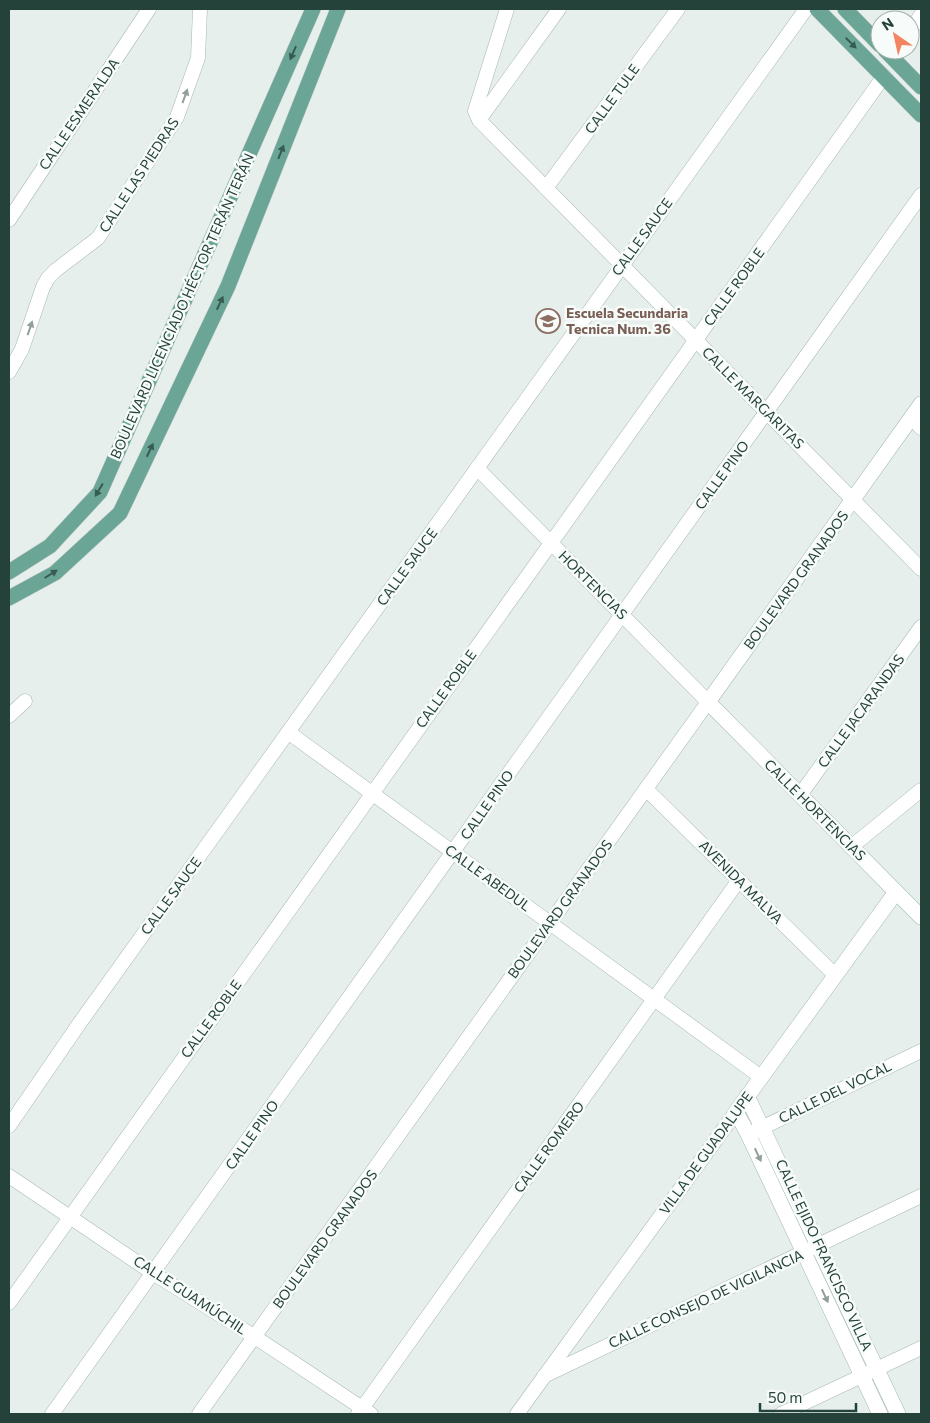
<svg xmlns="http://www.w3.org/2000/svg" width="930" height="1423" font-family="Commissioner,sans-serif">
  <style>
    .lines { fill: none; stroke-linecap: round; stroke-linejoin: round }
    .street-casing { stroke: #a8b8b2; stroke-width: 15 }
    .secondary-casing { stroke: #a4bbb3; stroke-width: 16 }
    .primary-casing { stroke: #c2cac8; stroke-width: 16 }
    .street { stroke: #fff; stroke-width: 14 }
    .secondary { stroke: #fff; stroke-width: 15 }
    .primary { stroke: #6aa596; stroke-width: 15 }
    .oneway { fill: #365b51 }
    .oneway2 { fill: #92a09c }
    .labels { text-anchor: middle; stroke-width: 5; stroke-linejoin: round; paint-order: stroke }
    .street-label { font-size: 14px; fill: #24423a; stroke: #f7fbf9 }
    .education-label { font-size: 14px; font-weight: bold; fill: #785e54; stroke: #f7fbf9; text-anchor: start }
  </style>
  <rect width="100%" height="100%" fill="#e6efeb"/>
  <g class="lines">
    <defs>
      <g id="street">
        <polyline points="507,9 475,111 479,120 921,569"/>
        <polyline points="910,31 921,15"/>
        <polyline points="479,120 559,9"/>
        <polyline points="546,188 678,9"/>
        <polyline points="9,220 149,9"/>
        <polyline points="9,372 22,349 43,287 48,278 56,270 98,238 177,117 198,58 200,9"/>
        <polyline points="912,418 921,428"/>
        <polyline points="9,716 25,701"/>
        <polyline points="288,732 761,1077"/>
        <polyline points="646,789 835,975"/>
        <polyline points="800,795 921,627"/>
        <polyline points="851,847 921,790"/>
        <polyline points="9,1126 79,1024 806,9"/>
        <polyline points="753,1132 921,1051"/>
        <polyline points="9,1176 153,1273 255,1337 371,1414"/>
        <polyline points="9,1303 884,76"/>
        <polyline points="544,1376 921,1196"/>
        <polyline points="52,1414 921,195"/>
        <polyline points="199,1414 708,702 477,468"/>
        <polyline points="358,1414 739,880"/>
        <polyline points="517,1414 736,1112"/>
        <polyline points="781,1414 921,1348"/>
      </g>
      <g id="secondary">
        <polyline points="921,404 708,702 921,917"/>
        <polyline points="747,1096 898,1414"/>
        <polyline points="880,1414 748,1134 736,1112 896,892"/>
      </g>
      <g id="primary">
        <polyline points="817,9 921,115"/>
        <polyline points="845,9 880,45"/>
        <polyline points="885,50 921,87"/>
        <polyline points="9,572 50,546 100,492 313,9"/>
        <polyline points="9,598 55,573 120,513 228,286 338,9"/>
      </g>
    </defs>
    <use href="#street" class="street-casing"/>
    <use href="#secondary" class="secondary-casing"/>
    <use href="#primary" class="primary-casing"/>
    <use href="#street" class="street"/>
    <use href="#secondary" class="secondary"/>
    <use href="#primary" class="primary"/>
  </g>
  <defs><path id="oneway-solid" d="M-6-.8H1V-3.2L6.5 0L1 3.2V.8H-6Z" transform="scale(1.25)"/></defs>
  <g class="oneway">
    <use href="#oneway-solid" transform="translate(851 43) rotate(45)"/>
    <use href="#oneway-solid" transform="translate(293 53) rotate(114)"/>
    <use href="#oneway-solid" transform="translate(281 152) rotate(-68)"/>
    <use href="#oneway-solid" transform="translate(220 303) rotate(-65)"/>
    <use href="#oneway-solid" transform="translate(150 450) rotate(-65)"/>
    <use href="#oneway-solid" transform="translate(99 490) rotate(121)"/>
    <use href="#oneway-solid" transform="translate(51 574) rotate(-32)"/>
  </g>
  <g class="oneway2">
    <use href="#oneway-solid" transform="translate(185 96) rotate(-70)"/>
    <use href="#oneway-solid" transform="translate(30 328) rotate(-71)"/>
    <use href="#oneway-solid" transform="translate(758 1155) rotate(65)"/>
    <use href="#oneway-solid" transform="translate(825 1296) rotate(65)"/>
  </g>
  <defs>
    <symbol id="school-ring" viewBox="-11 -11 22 22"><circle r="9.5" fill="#f7fbf9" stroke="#8d6e63" stroke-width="1.5"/><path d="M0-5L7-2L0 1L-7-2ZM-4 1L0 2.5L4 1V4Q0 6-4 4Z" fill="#8d6e63"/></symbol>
  </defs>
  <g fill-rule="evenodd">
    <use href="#school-ring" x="534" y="307" width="28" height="28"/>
  </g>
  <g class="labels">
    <g class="street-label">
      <text transform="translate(612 99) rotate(-54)" y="5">CALLE TULE</text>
      <text transform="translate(79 114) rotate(-56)" y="5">CALLE ESMERALDA</text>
      <text transform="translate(139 175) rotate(-57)" y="5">CALLE LAS PIEDRAS</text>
      <text transform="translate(642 237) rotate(-54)" y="5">CALLE SAUCE</text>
      <text transform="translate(734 287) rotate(-54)" y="5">CALLE ROBLE</text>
      <text transform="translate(182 306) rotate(-66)" y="5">BOULEVARD LICENCIADO HÉCTOR TERÁN TERÁN</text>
      <text transform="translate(753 398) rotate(45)" y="5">CALLE MARGARITAS</text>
      <text transform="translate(722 475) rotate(-54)" y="5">CALLE PINO</text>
      <text transform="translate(407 567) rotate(-54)" y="5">CALLE SAUCE</text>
      <text transform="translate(796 580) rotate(-54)" y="5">BOULEVARD GRANADOS</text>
      <text transform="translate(593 585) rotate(45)" y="5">HORTENCIAS</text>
      <text transform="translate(446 689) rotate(-54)" y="5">CALLE ROBLE</text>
      <text transform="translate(861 711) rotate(-54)" y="5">CALLE JACARANDAS</text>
      <text transform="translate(487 805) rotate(-55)" y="5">CALLE PINO</text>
      <text transform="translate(815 810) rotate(45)" y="5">CALLE HORTENCIAS</text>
      <text transform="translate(488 878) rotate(36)" y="5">CALLE ABEDUL</text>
      <text transform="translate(741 882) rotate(45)" y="5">AVENIDA MALVA</text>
      <text transform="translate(171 896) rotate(-54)" y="5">CALLE SAUCE</text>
      <text transform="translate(560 909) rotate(-54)" y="5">BOULEVARD GRANADOS</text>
      <text transform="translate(211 1019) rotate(-54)" y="5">CALLE ROBLE</text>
      <text transform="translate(835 1092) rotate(-26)" y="5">CALLE DEL VOCAL</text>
      <text transform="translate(252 1135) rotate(-55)" y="5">CALLE PINO</text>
      <text transform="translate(549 1147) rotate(-54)" y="5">CALLE ROMERO</text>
      <text transform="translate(706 1153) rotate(-54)" y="5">VILLA DE GUADALUPE</text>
      <text transform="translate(325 1239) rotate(-54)" y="5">BOULEVARD GRANADOS</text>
      <text transform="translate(824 1255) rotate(65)" y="5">CALLE EJIDO FRANCISCO VILLA</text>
      <text transform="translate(190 1295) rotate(33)" y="5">CALLE GUAMÚCHIL</text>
      <text transform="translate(706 1299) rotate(-25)" y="5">CALLE CONSEJO DE VIGILANCIA</text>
    </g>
    <g class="education-label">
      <text x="566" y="318">Escuela Secundaria<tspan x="566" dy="16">Tecnica Num. 36</tspan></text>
    </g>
  </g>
  <rect width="930" height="1423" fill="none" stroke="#24423a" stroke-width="20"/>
  <g transform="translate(895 35) rotate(326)"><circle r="24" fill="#f7fbf9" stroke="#a3b1ad"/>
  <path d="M0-4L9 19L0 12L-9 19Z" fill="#f4845f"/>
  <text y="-8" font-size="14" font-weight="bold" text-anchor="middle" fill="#24423a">N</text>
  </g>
  <path d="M760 1403v8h96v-8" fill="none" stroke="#24423a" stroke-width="2.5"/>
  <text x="768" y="1403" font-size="15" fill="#24423a" stroke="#f7fbf9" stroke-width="4" paint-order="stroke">50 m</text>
</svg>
